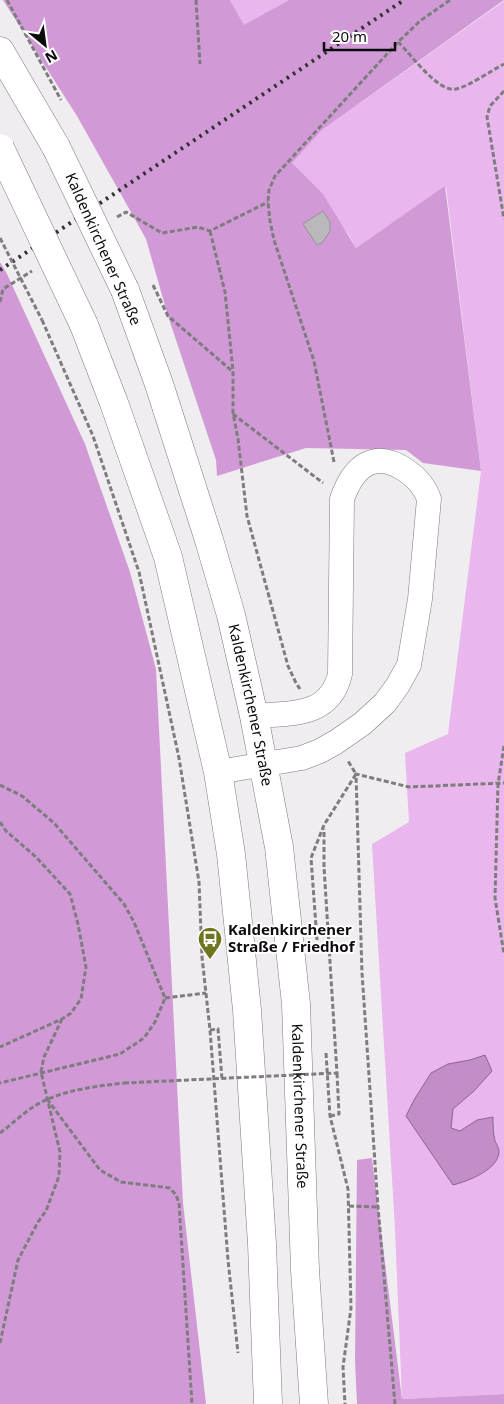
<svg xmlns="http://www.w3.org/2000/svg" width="504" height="1404" font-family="'Noto Sans',sans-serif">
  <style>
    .green { fill: #e9b6ed }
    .forest { fill: #d19ad7 }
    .water { fill: #c38dc8; stroke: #8c6690 }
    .building { fill: #bbb8bb; stroke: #969396 }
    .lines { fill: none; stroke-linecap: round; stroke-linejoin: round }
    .minor-casing { stroke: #7c797c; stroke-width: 25 }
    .major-casing { stroke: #7c797c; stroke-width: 29 }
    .path { stroke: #7e7c7e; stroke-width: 3; stroke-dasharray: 5 2.5; stroke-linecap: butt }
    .minor { stroke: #fff; stroke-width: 24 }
    .major { stroke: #fff; stroke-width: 28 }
    .rail { stroke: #333233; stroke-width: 4; stroke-dasharray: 2.5 5; stroke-linecap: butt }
    .major-bridge-casing { stroke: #7c797c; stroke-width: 29; stroke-linecap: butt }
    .path-bridge { stroke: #7e7c7e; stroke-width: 3; stroke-dasharray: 5 2.5; stroke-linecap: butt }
    .major-bridge { stroke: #fff; stroke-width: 28 }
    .labels { text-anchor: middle; stroke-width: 4; stroke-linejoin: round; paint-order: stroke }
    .street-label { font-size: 15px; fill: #0d0c0d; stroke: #fff }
    .poi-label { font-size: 15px; font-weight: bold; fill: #0d0c0d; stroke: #fff; text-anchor: start }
  </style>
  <rect width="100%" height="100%" fill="#f0edf0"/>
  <g class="green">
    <polygon points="230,0 289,0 244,26"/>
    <polygon points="504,1 504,1394 402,1399 395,1229 372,844 409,822 405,753 448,734 481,471 446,187 356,248 349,235 292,163 322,130"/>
  </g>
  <g class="forest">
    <polygon points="3,0 230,0 244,25 289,0 504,0 322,130 292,163 323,194 356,248 445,186 481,471 423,463 406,450 306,448 217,476 216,460 168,316 146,239 77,116"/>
    <polygon points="0,262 7,274 85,444 130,572 156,669 183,1203 206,1404 0,1404"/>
    <polygon points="372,1158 402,1399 504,1394 504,1404 357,1404 355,1361 357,1160"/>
  </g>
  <path class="water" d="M485,1055l7,16 -18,20 -21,18 -2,19 9,3 17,-11 16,-3c0,8 0,16 2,24 2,4 4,7 4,11 -1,18 -31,29 -46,33l-47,-69 8,-16 17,-27 17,-9 22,-4z"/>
  <polygon class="building" points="323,211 330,222 330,231 323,242 317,245 303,224"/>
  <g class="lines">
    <defs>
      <path id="minor" d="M218,772l84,-14 18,-7 16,-9 26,-18 23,-21 13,-18 11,-20 11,-66 9,-100c-4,-12 -11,-20 -22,-28 -32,-22 -53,-6 -65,28l-2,175c-10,44 -51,39 -86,42"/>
      <g id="major">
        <polyline points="0,51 56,147"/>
        <path id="s1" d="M125,290l34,94 50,156 22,75 23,101 25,131 17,157 9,266 9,134"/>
        <polyline points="84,325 114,403 168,557 218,772 231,854 247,1010 262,1244 268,1404"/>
      </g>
    </defs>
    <use href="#minor" class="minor-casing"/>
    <use href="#major" class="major-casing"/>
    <g class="path">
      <polyline points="7,0 61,100"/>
      <polyline points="196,0 200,64"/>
      <path d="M398,42c13,12 40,51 58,47 12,-2 36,-19 48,-25"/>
      <polyline points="504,91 490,106 487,117 504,219"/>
      <polyline points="117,217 126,212 162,233 198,227 210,231 268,202"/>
      <polyline points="210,231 225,292 233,371 233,413 238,439 247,516 288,666 296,683 300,689"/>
      <polyline points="153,285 168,316 232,371"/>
      <polyline points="0,302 3,289 32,271"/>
      <polyline points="42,320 93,436 139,572 179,758 199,882 202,957 210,1030 228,1260 238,1353"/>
      <polyline points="233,414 323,483"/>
      <polyline points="334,462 314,361 274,240 270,221 268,202 269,190 275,176 398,42 420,21 450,0"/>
      <polyline points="504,746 498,784 495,898 504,954"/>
      <polyline points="0,785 22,796 54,823 124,904 134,922 165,998 155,1022 144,1038 120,1054 0,1083"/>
      <polyline points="0,822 6,831 36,857 70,894 78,924 86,967 81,999 71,1013 62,1019 0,1047"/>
      <polyline points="324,867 324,829"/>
      <polyline points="317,940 311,858 324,825 356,774 348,761"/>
      <polyline points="165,998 206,993"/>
      <polyline points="210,1030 218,1029 222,1079"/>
      <polyline points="326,1053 330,1116 348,1189 351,1308 343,1367 345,1404"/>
      <polyline points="47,1099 100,1170 121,1182 170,1188 176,1195 179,1203 192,1404"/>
      <polyline points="330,1116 339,1114 337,1073"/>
      <path d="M0,1133c15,-11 30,-27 48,-34 24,-10 50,-13 76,-16"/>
      <polyline points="349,1206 378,1207"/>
      <polyline points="0,1343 18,1260 38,1222 46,1211 59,1176 60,1152 41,1072 44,1057 62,1019"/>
      <polyline points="395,1404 378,1207 362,973 356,774 409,787 504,783"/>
    </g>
    <use href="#minor" class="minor"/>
    <use href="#major" class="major"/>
    <polyline class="rail" points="0,270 404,0"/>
    <defs>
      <g id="major-bridge">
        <polyline points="56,147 125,290"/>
        <polyline points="0,148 84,325"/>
      </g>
    </defs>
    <use href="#major-bridge" class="major-bridge-casing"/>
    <g class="path-bridge">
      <polyline points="0,238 42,320"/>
      <polyline points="124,1083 337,1073 324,867"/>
    </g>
    <use href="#major-bridge" class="major-bridge"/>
  </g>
  <defs>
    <symbol id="bus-pin" viewBox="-11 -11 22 30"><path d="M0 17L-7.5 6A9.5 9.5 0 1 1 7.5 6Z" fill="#6f751e" stroke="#fff"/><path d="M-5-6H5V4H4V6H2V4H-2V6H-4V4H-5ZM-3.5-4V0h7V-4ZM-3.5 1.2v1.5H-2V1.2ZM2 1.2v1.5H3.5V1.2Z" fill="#fff"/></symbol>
  </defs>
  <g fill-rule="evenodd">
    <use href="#bus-pin" x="196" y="925" width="28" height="38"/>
  </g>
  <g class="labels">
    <g class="street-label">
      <text transform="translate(103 249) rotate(66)" y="5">Kaldenkirchener Straße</text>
      <text dy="5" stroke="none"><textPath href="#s1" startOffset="434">Kaldenkirchener Straße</textPath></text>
      <text dy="5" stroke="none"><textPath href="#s1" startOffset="839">Kaldenkirchener Straße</textPath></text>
    </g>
    <g class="poi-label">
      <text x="228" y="935">Kaldenkirchener<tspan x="228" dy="17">Straße / Friedhof</tspan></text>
    </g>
  </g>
  <g transform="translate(45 45) rotate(151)" stroke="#ffffff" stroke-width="4" paint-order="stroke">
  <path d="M0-4L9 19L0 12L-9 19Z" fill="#0d0c0d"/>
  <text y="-8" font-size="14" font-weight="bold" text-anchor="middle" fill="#0d0c0d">N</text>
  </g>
  <path d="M324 42v8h71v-8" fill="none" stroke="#0d0c0d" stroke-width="2.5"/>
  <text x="332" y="42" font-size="15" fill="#0d0c0d" stroke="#ffffff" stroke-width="4" paint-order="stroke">20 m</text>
</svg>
